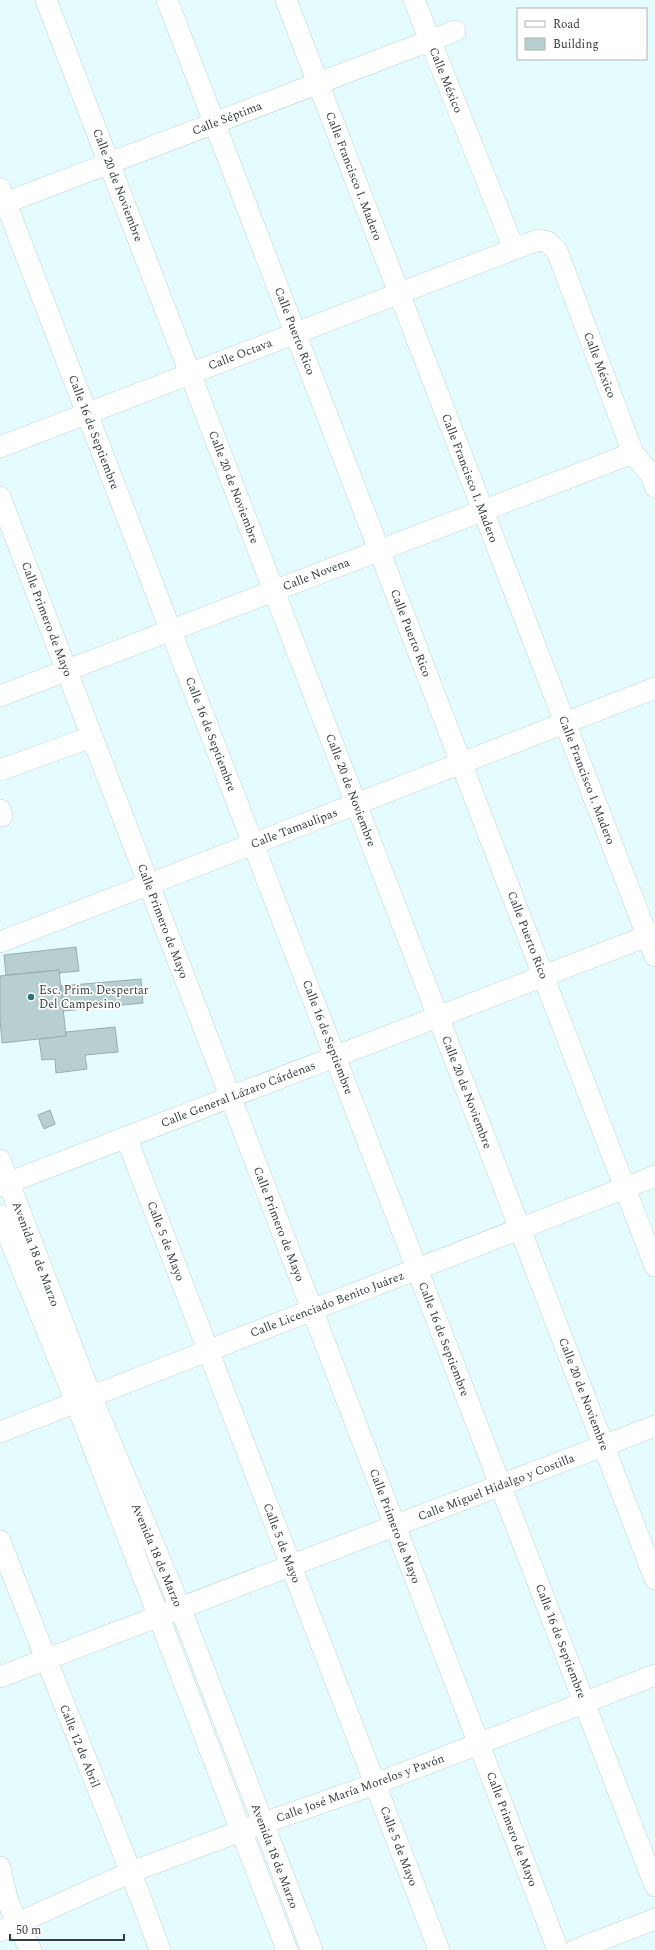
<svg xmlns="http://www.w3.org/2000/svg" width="655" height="1950" font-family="Spectral,serif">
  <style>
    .building { fill: #b8cfd1; stroke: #97adb0 }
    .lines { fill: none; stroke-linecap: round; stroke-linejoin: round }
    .minor-casing { stroke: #bdd4d6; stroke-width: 22 }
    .minor { stroke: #fff; stroke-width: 21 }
    .poi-dot { fill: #2a737b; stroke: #fff; stroke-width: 1.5 }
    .labels { text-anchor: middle; stroke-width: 3.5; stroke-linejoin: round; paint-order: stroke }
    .street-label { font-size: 12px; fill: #343d3e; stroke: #fff }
    .poi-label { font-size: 12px; fill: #343d3e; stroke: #fff; text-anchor: start }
  </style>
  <rect width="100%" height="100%" fill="#e5fcff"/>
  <g class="building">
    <polygon points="76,947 79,971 59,973 59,970 6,975 4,955"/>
    <polygon points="59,970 66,1036 2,1043 0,1018 0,976"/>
    <polygon points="141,979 143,1003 64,1011 61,986"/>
    <polygon points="115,1027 118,1052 85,1055 87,1069 56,1073 55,1059 42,1060 39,1039 66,1036 66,1032"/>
    <polygon points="50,1110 55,1124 44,1129 38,1115"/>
  </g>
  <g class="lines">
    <defs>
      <g id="minor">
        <polyline points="46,0 655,1579"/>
        <polyline points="167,0 655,1266"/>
        <polyline points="286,0 655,956"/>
        <polyline points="414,0 514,249"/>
        <polyline points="0,188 655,1886"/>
        <polyline points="0,205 455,31"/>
        <polyline points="0,447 538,240 548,242 557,251 633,453 651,475 655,487"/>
        <polyline points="0,497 558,1950"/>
        <polyline points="0,696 633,453"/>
        <polyline points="0,770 92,737"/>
        <polyline points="0,810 2,816"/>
        <polyline points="0,942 655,688"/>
        <polyline points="126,1137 439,1950"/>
        <polyline points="0,1160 91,1396 180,1607 312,1950"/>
        <polyline points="0,1186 655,933"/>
        <polyline points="0,1215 76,1402 287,1950"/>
        <polyline points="0,1432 655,1176"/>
        <path d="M0,1541c52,137 110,272 160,409"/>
        <polyline points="0,1677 655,1426"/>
        <path d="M0,1867c6,34 14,53 31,83"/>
        <polyline points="0,1931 131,1872 241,1831 375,1784 655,1675"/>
        <polyline points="575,1950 655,1919"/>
      </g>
    </defs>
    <use href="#minor" class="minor-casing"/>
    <use href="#minor" class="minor"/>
  </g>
  <circle class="poi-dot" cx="31" cy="997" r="4"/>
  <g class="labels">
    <g class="street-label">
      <text transform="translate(446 80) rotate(68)" y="4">Calle México</text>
      <text transform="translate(227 118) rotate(-21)" y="4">Calle Séptima</text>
      <text transform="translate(354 176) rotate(69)" y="4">Calle Francisco I. Madero</text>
      <text transform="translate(118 185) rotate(69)" y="4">Calle 20 de Noviembre</text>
      <text transform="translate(295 331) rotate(69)" y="4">Calle Puerto Rico</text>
      <text transform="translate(240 354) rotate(-21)" y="4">Calle Octava</text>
      <text transform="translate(600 365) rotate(69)" y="4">Calle México</text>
      <text transform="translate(94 432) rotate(69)" y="4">Calle 16 de Septiembre</text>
      <text transform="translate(470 478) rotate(69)" y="4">Calle Francisco I. Madero</text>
      <text transform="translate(234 487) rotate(69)" y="4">Calle 20 de Noviembre</text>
      <text transform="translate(316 574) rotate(-21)" y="4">Calle Novena</text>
      <text transform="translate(47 619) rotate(69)" y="4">Calle Primero de Mayo</text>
      <text transform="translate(411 633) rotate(69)" y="4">Calle Puerto Rico</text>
      <text transform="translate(211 734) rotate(69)" y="4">Calle 16 de Septiembre</text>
      <text transform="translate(587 780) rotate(69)" y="4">Calle Francisco I. Madero</text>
      <text transform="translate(351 790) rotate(69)" y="4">Calle 20 de Noviembre</text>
      <text transform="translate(294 828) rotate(-21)" y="4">Calle Tamaulipas</text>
      <text transform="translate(163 921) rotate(69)" y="4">Calle Primero de Mayo</text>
      <text transform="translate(528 935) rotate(69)" y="4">Calle Puerto Rico</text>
      <text transform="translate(328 1037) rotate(69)" y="4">Calle 16 de Septiembre</text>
      <text transform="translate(467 1092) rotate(69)" y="4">Calle 20 de Noviembre</text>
      <text transform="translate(238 1094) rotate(-21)" y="4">Calle General Lázaro Cárdenas</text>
      <text transform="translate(279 1224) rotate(69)" y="4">Calle Primero de Mayo</text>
      <text transform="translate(166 1241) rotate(69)" y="4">Calle 5 de Mayo</text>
      <text transform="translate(36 1254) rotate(69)" y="4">Avenida 18 de Marzo</text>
      <text transform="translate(327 1304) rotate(-21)" y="4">Calle Licenciado Benito Juárez</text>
      <text transform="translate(444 1339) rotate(69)" y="4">Calle 16 de Septiembre</text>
      <text transform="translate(584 1394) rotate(69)" y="4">Calle 20 de Noviembre</text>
      <text transform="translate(496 1487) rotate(-21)" y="4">Calle Miguel Hidalgo y Costilla</text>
      <text transform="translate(395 1526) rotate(69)" y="4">Calle Primero de Mayo</text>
      <text transform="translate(282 1543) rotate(69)" y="4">Calle 5 de Mayo</text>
      <text transform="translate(157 1555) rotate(67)" y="4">Avenida 18 de Marzo</text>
      <text transform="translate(561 1641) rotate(69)" y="4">Calle 16 de Septiembre</text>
      <text transform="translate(80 1746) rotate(68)" y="4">Calle 12 de Abril</text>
      <text transform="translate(360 1788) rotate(-20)" y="4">Calle José María Morelos y Pavón</text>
      <text transform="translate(512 1829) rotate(69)" y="4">Calle Primero de Mayo</text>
      <text transform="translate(399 1846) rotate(69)" y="4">Calle 5 de Mayo</text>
      <text transform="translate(275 1856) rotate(69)" y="4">Avenida 18 de Marzo</text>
    </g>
    <g class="poi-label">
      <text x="39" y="994">Esc. Prim. Despertar<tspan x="39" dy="14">Del Campesino</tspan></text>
    </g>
  </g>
  <rect x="517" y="8" width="130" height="52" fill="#ffffff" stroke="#aeb1b2"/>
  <rect x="525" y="21" width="20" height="6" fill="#ffffff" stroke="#aeb1b2"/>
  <text x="553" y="28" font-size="12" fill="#343d3e">Road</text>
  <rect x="525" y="38" width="20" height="12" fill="#b8cfd1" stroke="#aeb1b2"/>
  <text x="553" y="48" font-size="12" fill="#343d3e">Building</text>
  <path d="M10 1934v6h114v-6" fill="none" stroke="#343d3e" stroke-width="2"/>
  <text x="16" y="1934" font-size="12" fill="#343d3e" stroke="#ffffff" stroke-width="3" paint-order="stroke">50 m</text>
</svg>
